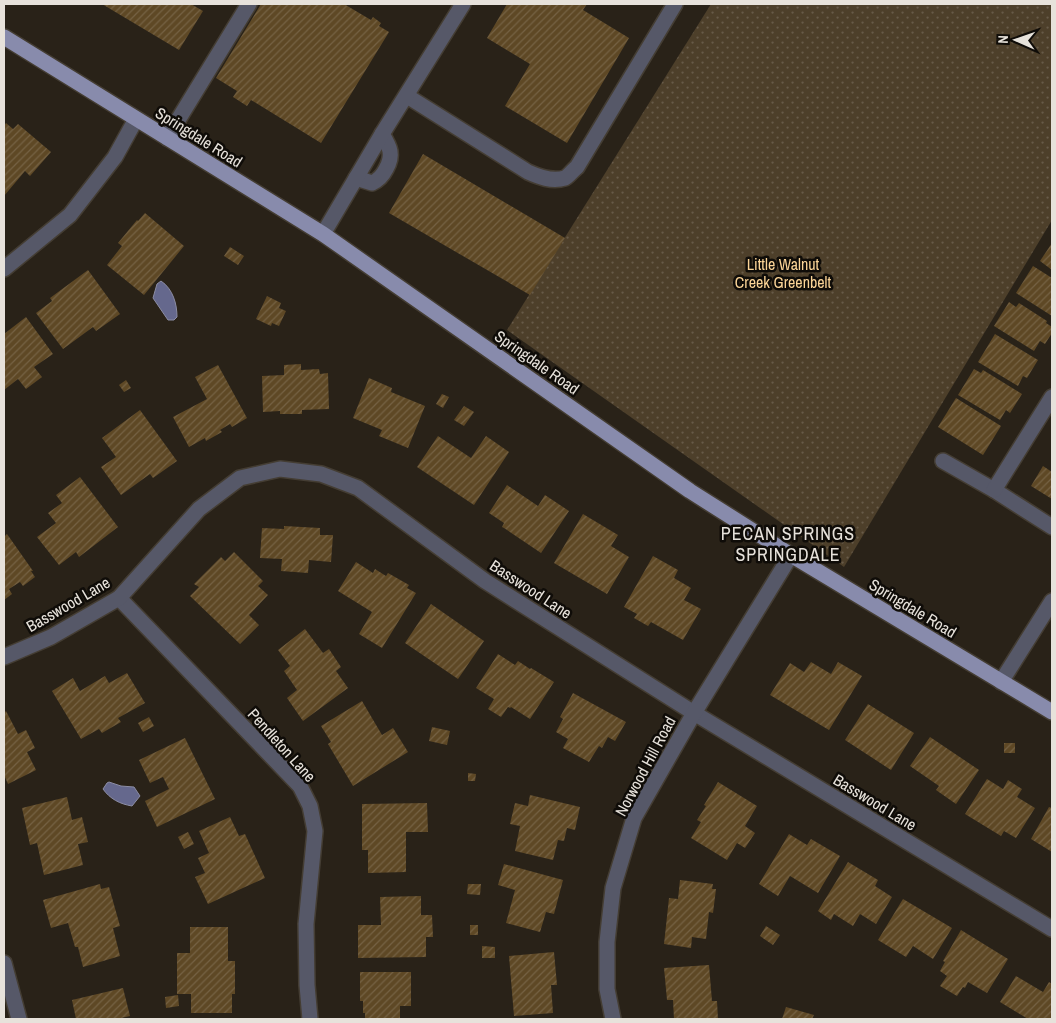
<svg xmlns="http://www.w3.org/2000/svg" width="1056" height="1023" font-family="'Archivo Narrow',sans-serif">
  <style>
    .park { fill: url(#park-dots) }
    .water { fill: #65688d; stroke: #8c8da4 }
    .building { fill: url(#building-hatch) }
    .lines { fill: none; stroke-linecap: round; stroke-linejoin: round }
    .minor-casing { stroke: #443d33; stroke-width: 18 }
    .major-casing { stroke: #443d33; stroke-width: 18 }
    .minor { stroke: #565868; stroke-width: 15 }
    .major { stroke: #888bac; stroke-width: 15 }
    .labels { text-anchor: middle; stroke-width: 5; stroke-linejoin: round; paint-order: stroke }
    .street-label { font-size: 16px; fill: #e7e2db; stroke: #0f0c08 }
    .park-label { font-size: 16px; fill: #fbd497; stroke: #0f0c08 }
    .neighbourhood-label { font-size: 18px; letter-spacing: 1px; fill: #e7e2db; stroke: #0f0c08 }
  </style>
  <defs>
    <pattern id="park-dots" width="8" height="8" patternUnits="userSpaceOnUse" patternTransform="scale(1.25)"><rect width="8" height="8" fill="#4d3f2a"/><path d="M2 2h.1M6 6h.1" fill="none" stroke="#675a48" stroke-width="1.8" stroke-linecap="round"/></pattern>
    <pattern id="building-hatch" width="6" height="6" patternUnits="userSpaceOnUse" patternTransform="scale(1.25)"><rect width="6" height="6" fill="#5e4825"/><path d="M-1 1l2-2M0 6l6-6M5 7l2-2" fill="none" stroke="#756244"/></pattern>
  </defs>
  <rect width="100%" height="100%" fill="#292218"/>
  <polygon class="park" points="711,4 1052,4 1052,220 844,567 507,330"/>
  <g class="water">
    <path d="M161,281c12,8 16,23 16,36l-3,3h-6l-15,-22 4,-14z"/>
    <path d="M109,782l12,4 13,1 6,9 -8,10c-12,-2 -22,-7 -29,-17l4,-6z"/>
  </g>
  <g class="building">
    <polygon points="102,4 191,4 203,11 179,50"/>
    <polygon points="261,4 344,4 371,20 373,17 381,23 379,26 389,32 321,143 251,100 247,106 233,97 237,91 216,78"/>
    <polygon points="507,4 587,4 583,10 629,38 567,143 505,106 530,64 487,38"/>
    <polygon points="6,123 13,129 18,124 51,152 30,176 25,171 4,196 4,126"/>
    <polygon points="423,154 565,238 530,295 389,213"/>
    <polygon points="145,213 184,246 144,295 107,265 122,246 118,243 137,220 138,221"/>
    <polygon points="1052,243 1052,270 1040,261"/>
    <polygon points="230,247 244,256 238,265 224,256"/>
    <polygon points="1033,266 1052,278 1052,316 1016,293"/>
    <polygon points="88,270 120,314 96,331 93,327 63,349 36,313 52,301 50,298"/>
    <polygon points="267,296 281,303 279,308 286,311 279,326 272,323 271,326 256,319"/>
    <polygon points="1009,302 1016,307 1019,303 1047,321 1046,323 1052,327 1052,333 1045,344 1040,341 1034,351 994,326"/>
    <polygon points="26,317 53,354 34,367 42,377 26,389 18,379 4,390 4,334"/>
    <polygon points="995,334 1038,360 1027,378 1023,376 1018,386 978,362"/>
    <polygon points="301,364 301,370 319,369 320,374 328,373 329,409 302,410 302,414 280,414 280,411 263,412 262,376 284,375 284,365"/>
    <polygon points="218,365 247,418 232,427 230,424 220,430 222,432 206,441 205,438 189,447 173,417 207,399 195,377"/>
    <polygon points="974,369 981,373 983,370 1022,394 1010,413 1006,410 1000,420 958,395"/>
    <polygon points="369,378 392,388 391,392 425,406 408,448 379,436 382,430 353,418"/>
    <polygon points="126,380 131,388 124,392 119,385"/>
    <polygon points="442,394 449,397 443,408 436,404"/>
    <polygon points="956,398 1001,426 983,455 938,427"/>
    <polygon points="464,406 474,412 464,426 454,420"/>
    <polygon points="140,410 177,461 153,478 150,474 121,495 101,467 116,457 102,438"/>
    <polygon points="438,436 471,458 486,436 509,452 474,505 417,467"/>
    <polygon points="1043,466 1052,472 1052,499 1031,486"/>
    <polygon points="80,477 118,527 79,557 76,552 59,565 37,537 56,523 48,513 62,503 56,495"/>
    <polygon points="507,485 538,506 545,495 569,511 541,553 504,528 502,527 504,523 489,513"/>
    <polygon points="583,514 618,535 611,546 629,557 607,594 554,563"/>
    <polygon points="284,526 320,528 320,535 333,535 331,562 309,560 308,573 281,571 282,559 260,558 262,528 284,529"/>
    <polygon points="7,534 33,571 31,571 35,577 23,586 20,582 9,589 12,594 4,600 4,537"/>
    <polygon points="234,552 263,581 258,586 268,595 249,615 259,625 240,644 190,596 199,587 194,584 221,557 225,561"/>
    <polygon points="653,556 678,570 674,578 691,588 684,600 701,609 683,640 651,622 648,626 634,618 637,614 624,607"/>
    <polygon points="356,562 373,573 375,569 386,576 388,573 409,585 407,588 416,593 382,648 359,634 372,612 338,591"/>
    <polygon points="431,604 484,641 458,679 405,643"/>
    <polygon points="305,629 323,653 329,649 341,667 336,671 348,688 303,721 287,698 297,690 284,671 290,666 278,650"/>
    <polygon points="498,654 515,665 518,661 530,669 531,668 554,682 530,719 511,707 510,708 508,707 501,717 488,709 494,699 476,688"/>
    <polygon points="811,662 831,674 838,662 862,676 829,730 770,695 790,663 804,672"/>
    <polygon points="127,673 145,703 118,718 121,722 102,733 99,729 81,739 52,691 73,678 80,691 105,676 109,683"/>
    <polygon points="573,693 626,722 615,741 608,737 602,748 599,746 589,762 563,748 568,739 556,732 563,719 560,717"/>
    <polygon points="362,701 382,735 393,728 408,752 353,786 328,744 331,742 321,726"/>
    <polygon points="868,704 914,733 891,770 845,740"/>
    <polygon points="6,711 18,734 26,730 35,748 27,752 36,770 8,784 4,775 4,713"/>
    <polygon points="149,717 154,726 143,732 138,723"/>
    <polygon points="432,727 450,731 447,745 429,741"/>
    <polygon points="930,737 979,770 956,804 936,790 939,786 910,766"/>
    <polygon points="185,738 215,799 157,827 145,801 169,789 163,777 150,783 139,760"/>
    <rect x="1004" y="743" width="11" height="10"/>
    <polygon points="468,773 476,774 475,781 468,781"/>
    <polygon points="987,779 1003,789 1008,780 1022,789 1017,797 1035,808 1016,838 1004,831 1001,836 965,814"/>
    <polygon points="718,782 757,806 745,826 755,833 745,848 737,843 727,860 691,838 701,822 697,820 706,806 704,805"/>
    <polygon points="530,795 580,807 575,830 567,828 564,841 558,840 553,860 515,851 520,826 510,824 515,803 528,806"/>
    <polygon points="67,797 72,820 82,817 88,842 78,844 83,865 44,875 37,843 30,845 22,808"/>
    <polygon points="427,803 428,832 406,832 406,872 368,873 368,850 362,850 362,804"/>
    <polygon points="1049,807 1052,808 1052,852 1031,839"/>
    <polygon points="230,817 239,836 245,834 265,878 208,904 195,877 205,873 198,858 209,853 199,831"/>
    <polygon points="188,832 194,844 184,849 178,837"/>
    <polygon points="789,834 807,845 811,839 840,856 818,893 790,876 778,896 759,884"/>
    <polygon points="848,862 878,880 875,886 892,897 876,924 860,914 853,926 834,914 831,920 818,911"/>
    <polygon points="504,864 563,880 554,914 546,912 540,932 506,923 515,890 498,885"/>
    <polygon points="680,880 713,884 712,889 716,889 713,913 709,912 706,939 692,937 691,948 664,944 669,898 678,899"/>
    <polygon points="100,884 101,889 109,887 120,926 113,928 120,956 83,967 78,947 75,947 68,923 51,928 43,900"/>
    <polygon points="468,884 481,884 480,895 467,894"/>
    <polygon points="421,896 421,915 432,915 433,937 426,937 426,957 358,958 358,925 381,925 380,897"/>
    <polygon points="903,899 952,928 933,959 913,946 906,957 878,940"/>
    <rect x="470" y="925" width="8" height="10"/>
    <polygon points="766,926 780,935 773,945 760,936"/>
    <polygon points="190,927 228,927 228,961 235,961 235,994 232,994 232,1013 191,1013 191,994 177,994 177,953 190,953"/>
    <polygon points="961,930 1008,959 987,993 968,982 965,988 963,987 957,996 940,986 947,976 940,971 945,962 943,961"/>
    <polygon points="482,946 495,947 495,958 482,958"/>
    <polygon points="554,952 557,985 551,985 553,1013 514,1016 509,956"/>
    <polygon points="709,965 712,1001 717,1001 718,1019 674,1019 673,1000 667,1000 664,968"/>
    <polygon points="360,972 411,972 411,1006 400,1006 400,1019 365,1019 365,1013 363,1013 363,1001 360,1001"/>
    <polygon points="1016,976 1043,992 1049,982 1052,984 1052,1019 1028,1019 1000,1002"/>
    <polygon points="123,988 130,1016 117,1019 76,1019 72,1000"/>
    <polygon points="178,995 179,1006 166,1008 165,997"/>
    <polygon points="786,1007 814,1015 812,1019 782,1019"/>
  </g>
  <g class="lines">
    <defs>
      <g id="minor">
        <path d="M407,96l121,76c11,5 24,10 37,6 4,-2 8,-8 12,-11l98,-163"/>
        <polyline points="167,138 249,4"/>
        <path d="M356,178l16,5c7,-3 11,-8 14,-14 8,-14 4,-22 -4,-35"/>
        <polyline points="323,234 382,134 463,4"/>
        <polyline points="4,269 70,215 115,157 136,119"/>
        <polyline points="943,461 994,490 1052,527"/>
        <polyline points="994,490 1052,397"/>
        <polyline points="119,598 300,786 310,806 315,831 306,924 307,985 310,1019"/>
        <polyline points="4,657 51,637 119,598 199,509 240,478 280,469 321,474 358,488 485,581 694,713 1052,929"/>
        <polyline points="1001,682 1052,601"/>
        <polyline points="4,963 19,1019"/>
        <polyline points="613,1019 607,989 607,942 613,888 634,818 694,713 791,555"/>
      </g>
      <polyline id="major" points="4,37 323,234 690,491 791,555 1052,712"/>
    </defs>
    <use href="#minor" class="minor-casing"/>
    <use href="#major" class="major-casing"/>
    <use href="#minor" class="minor"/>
    <use href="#major" class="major"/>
  </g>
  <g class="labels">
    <g class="street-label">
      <text transform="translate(199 137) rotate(32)" y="6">Springdale Road</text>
      <text transform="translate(537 362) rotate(35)" y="6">Springdale Road</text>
      <text transform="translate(531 589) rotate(33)" y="6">Basswood Lane</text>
      <text transform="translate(68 604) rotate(-30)" y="6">Basswood Lane</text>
      <text transform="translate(913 608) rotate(31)" y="6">Springdale Road</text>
      <text transform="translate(282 745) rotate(48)" y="6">Pendleton Lane</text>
      <text transform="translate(645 766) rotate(-62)" y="6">Norwood Hill Road</text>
      <text transform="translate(875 802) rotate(31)" y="6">Basswood Lane</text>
    </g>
    <g class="park-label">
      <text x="783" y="270">Little Walnut<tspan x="783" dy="18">Creek Greenbelt</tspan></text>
    </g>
    <g class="neighbourhood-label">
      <text x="788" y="540">PECAN SPRINGS<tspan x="788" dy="21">SPRINGDALE</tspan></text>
    </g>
  </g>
  <rect width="1056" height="1023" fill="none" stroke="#e7e2db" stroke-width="10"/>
  <g transform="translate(1016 40) rotate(272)" stroke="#0f0c08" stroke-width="4" paint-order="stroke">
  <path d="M0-4L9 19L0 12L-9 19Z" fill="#e7e2db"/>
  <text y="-8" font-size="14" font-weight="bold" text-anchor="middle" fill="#e7e2db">N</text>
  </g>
</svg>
